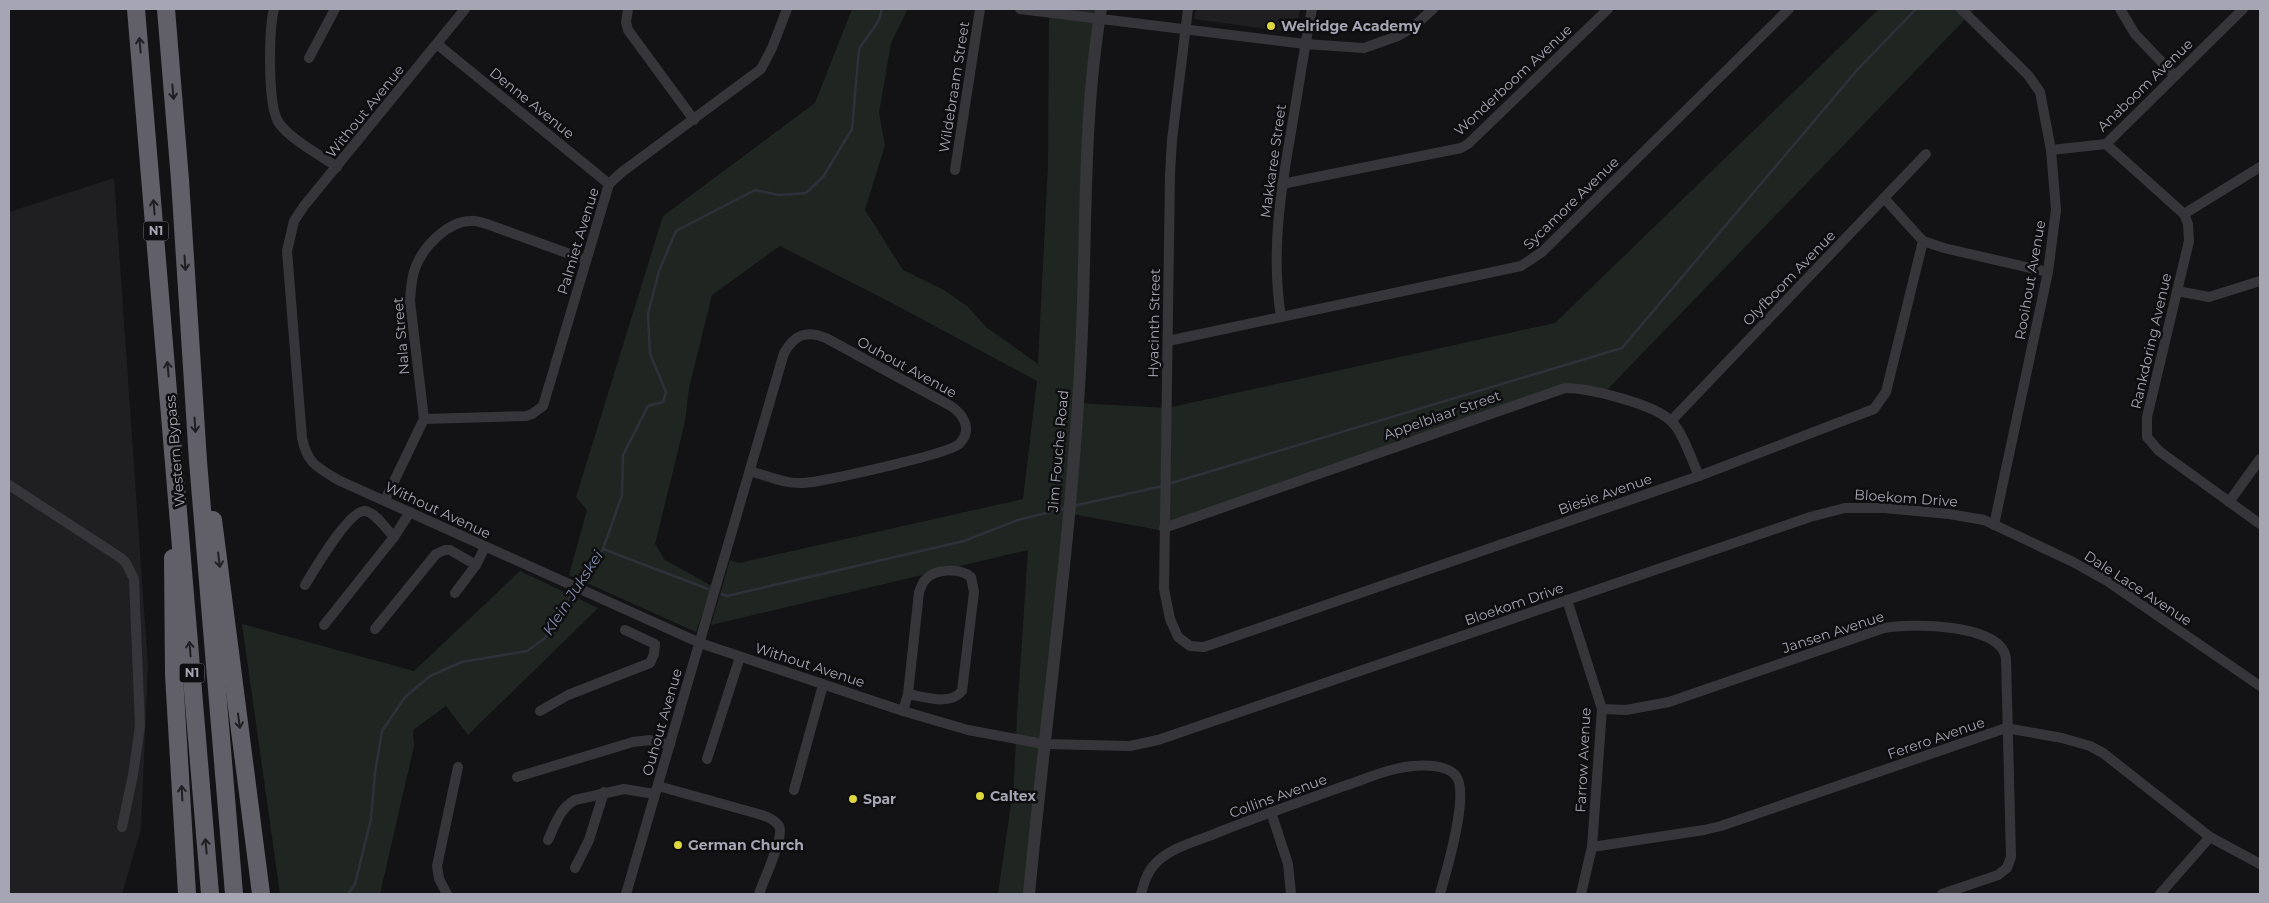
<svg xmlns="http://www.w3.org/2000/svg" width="2269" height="903" font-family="Montserrat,sans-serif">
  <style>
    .built { fill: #1f1e21 }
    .green { fill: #1f2622 }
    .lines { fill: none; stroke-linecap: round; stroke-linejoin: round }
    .stream { stroke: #2e313a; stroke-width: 2.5 }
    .minor { stroke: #36363a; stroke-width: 10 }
    .tertiary { stroke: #36363a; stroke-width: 12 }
    .motorway { stroke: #616069; stroke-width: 18 }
    .oneway { stroke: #1f1e21 }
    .poi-dot { fill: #ded840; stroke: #0e0d0f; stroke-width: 2 }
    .labels { text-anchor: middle; stroke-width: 5; stroke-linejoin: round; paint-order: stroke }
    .shield { fill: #0e0d0f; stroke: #787782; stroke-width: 1 }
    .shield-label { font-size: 12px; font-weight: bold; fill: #a5a5b3 }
    .poi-label { font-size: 14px; font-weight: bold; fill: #a5a5b3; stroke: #0e0d0f; text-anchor: start }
    .street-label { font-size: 14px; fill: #a5a5b3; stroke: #0e0d0f }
    .water-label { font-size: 15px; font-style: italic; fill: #7f89ab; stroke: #0e0d0f }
  </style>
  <rect width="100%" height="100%" fill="#131214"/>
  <g class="built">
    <polygon points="1196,9 1300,9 1296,33 1194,19"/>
    <polygon points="114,178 148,666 141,829 122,894 9,894 9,212"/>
  </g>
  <g class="green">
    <polygon points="852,9 908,9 891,43 879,113 885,145 865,210 903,270 944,290 967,306 986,327 1038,364 1048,166 1049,9 1101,9 1077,403 1167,408 1555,323 1879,9 1975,9 1603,394 1565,391 1164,531 1067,513 1030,894 998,894 1014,783 1017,715 1028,550 711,625 730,560 739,563 1023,499 1037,381 892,303 780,246 712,295 689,388 685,422 655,544 665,560 712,586 696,632 569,575 587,510 576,497 663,216 815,103"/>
    <polygon points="520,571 598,608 468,735 446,706 413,730 414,746 380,894 280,894 242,624 414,671"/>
  </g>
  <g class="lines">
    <g class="stream">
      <polyline points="1168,484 1622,348 1858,69 1916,9"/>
      <polyline points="1073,506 1163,486"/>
      <polyline points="603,549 708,589"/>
      <polyline points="578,585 603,549 622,495 623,455 648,406 663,402 666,392 650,354 648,314 659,271 676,231 755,190 779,195 806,193 823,177 852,129 859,49 879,20 882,9"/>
      <polyline points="722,594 727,596 964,541 1018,520 1066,508"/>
      <polyline points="348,894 355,884 371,819 375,773 382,731 405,697 430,676 462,662 527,651 545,638 575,590"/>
    </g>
    <g class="minor">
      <path d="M274,9c-5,20 -7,97 5,114 11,16 41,32 58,44"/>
      <path d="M465,9l-161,197 -10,15 -7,30 15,187c5,25 15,29 36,42l362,163 203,68 65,19 76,14 86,2 28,-6 652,-223 35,-9h39l65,6 35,6 89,42 34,19 153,105"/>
      <polyline points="628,9 626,22 628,30 694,120"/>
      <polyline points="1020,9 1305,44 1364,48 1398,36 1412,28 1433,9"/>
      <polyline points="1188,9 1172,140 1170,174 1164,589 1170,619 1178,637 1190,646 1204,647 1699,476 1874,409 1886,392 1923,241"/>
      <polyline points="1961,9 2028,75 2040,92 2051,150 2056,210 2048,272 1994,525"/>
      <polyline points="2120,9 2135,34 2175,76"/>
      <polyline points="437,44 609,184"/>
      <polyline points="309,58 335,9"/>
      <polyline points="2106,144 2184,214 2188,224 2189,241 2147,417 2147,437 2159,451 2260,524"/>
      <polyline points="2051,150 2106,144 2243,9"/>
      <polyline points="955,170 980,9"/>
      <polyline points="1282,184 1461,148 1468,144 1608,9"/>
      <polyline points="1884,198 1923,241 1944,248 2048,272"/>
      <polyline points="2184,214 2260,167"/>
      <polyline points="2177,291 2209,297 2260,281"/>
      <path d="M1281,317c-10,-62 -1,-123 10,-185 7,-41 13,-82 21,-123"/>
      <polyline points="1168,341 1521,266 1542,252 1789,9"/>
      <polyline points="424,419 526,416 532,414 543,406 609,184 622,172 761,69 772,48 787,9"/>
      <polyline points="1671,421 1926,154"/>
      <polyline points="9,485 121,558 126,563 134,579 140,726 133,775 122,827"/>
      <path d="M385,500l39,-81 -14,-118c1,-12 1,-24 6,-35 8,-20 32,-45 55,-45 5,-1 11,2 16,3l99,36"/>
      <polyline points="2229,502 2260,459"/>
      <path d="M1164,528l401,-140c24,0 89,16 106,33 12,11 21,40 28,55"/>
      <path d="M305,585c8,-13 44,-75 60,-74 10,1 22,19 29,26"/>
      <polyline points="455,593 476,565"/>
      <polyline points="1567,600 1602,709 1592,847 1581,894"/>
      <polyline points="324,625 394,537 410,512"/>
      <polyline points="375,629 436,554 445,550 450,550 476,565 485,547"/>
      <path d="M1602,709l24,1 43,-8 215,-74c25,-5 117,-5 122,30l5,199 -4,11 -9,7 -56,19"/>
      <polyline points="540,711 568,695 650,663 654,654 655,644 625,630"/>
      <path d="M903,711l5,-17 11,-102c2,-4 3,-9 6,-12 10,-12 35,-12 46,-3l3,15 -12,99c-12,15 -37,6 -54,3"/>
      <polyline points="707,759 740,657"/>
      <polyline points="517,777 633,742 650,740 670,745"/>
      <path d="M658,786l104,29c6,2 13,5 17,11 6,10 -16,55 -20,68"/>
      <polyline points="794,790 823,685"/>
      <polyline points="1271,812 1288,864 1291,894"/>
      <path d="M548,840c7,-15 12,-32 27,-40l49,-11 31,5"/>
      <polyline points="1592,847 1704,830 1721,826 2006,728 2062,738 2090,746 2103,753 2210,837 2260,864"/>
      <polyline points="575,868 589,840 604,792"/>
      <polyline points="447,894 439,879 437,866 458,767"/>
      <path d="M626,894l158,-541c11,-19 23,-23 42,-15l125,68c13,9 22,24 8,38 -10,10 -137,38 -156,39 -17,1 -36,-7 -53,-12"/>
      <path d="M1141,894c3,-11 6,-22 14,-30 15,-17 44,-23 64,-32 41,-16 83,-31 125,-46 22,-7 45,-18 69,-20 13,-1 34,-1 43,10 14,18 -10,96 -16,118"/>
      <polyline points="2160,894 2210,837"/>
    </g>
    <path class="tertiary" d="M1029,894c17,-180 43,-361 52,-542 6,-114 1,-230 20,-343"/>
    <g class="motorway">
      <polyline points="136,9 210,894"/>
      <polyline points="166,9 180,180 198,461 234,894"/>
      <polyline points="213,520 261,894"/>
      <polyline points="173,558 174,675 187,894"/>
    </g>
  </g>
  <defs><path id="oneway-shaft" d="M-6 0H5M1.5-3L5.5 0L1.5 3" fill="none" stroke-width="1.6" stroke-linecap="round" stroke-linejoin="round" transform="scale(1.25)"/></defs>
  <g class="oneway">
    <use href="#oneway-shaft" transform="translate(140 45) rotate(-95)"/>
    <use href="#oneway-shaft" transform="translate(173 92) rotate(85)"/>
    <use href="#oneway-shaft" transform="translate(154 207) rotate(-95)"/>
    <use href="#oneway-shaft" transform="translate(185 263) rotate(86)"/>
    <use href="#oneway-shaft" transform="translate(168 369) rotate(-95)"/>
    <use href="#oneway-shaft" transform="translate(195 425) rotate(86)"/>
    <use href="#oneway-shaft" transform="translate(219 560) rotate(83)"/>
    <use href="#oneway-shaft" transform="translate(190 649) rotate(-95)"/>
    <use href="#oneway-shaft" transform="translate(239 721) rotate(82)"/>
    <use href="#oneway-shaft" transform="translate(182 793) rotate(-93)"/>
    <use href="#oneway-shaft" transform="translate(206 846) rotate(-95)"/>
  </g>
  <g class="poi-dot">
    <circle cx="1271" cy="26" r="5"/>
    <circle cx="980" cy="796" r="5"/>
    <circle cx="853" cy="799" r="5"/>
    <circle cx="678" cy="845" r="5"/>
  </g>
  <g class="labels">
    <g class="shield">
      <rect x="143.5" y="221.5" width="25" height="19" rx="4"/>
      <rect x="179.5" y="663.5" width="25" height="19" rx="4"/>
    </g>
    <g class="shield-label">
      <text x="156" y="235">N1</text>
      <text x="192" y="677">N1</text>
    </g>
    <g class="poi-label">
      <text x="1281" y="31">Welridge Academy</text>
      <text x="990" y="801">Caltex</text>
      <text x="863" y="804">Spar</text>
      <text x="688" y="850">German Church</text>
    </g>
    <g class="street-label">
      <text transform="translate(1513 80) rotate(-43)" y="5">Wonderboom Avenue</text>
      <text transform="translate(2145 85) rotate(-44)" y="5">Anaboom Avenue</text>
      <text transform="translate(954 87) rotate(-81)" y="5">Wildebraam Street</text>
      <text transform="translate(532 103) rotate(39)" y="5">Denne Avenue</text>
      <text transform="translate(365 111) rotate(-51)" y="5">Without Avenue</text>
      <text transform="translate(1273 161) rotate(-82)" y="5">Makkaree Street</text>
      <text transform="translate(1571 203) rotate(-44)" y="5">Sycamore Avenue</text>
      <text transform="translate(578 241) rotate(-73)" y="5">Palmiet Avenue</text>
      <text transform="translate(1789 278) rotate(-46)" y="5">Olyfboom Avenue</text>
      <text transform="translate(2030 280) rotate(-80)" y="5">Rooihout Avenue</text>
      <text transform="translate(1154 323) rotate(-89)" y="5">Hyacinth Street</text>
      <text transform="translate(401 336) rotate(-95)" y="5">Nala Street</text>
      <text transform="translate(2151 341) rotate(-77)" y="5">Rankdoring Avenue</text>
      <text transform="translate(907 367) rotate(29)" y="5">Ouhout Avenue</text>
      <text transform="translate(1442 415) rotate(-19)" y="5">Appelblaar Street</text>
      <text transform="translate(175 451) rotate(-95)" y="5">Western Bypass</text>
      <text transform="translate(1058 451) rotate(-85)" y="5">Jim Fouche Road</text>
      <text transform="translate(1605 494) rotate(-19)" y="5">Biesie Avenue</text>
      <text transform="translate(1906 498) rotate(4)" y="5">Bloekom Drive</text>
      <text transform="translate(438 510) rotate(25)" y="5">Without Avenue</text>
      <text transform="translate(2138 588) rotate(33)" y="5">Dale Lace Avenue</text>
      <text transform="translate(1514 604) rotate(-19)" y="5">Bloekom Drive</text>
      <text transform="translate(1833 632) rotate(-18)" y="5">Jansen Avenue</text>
      <text transform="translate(810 665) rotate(18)" y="5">Without Avenue</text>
      <text transform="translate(662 722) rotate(-74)" y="5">Ouhout Avenue</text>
      <text transform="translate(1936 738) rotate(-19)" y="5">Ferero Avenue</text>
      <text transform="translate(1583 760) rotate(-87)" y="5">Farrow Avenue</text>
      <text transform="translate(1278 796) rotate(-20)" y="5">Collins Avenue</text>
    </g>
    <g class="water-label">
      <text transform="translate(573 593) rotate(-57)" y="5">Klein Jukskei</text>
    </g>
  </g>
  <rect width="2269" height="903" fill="none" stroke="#a5a5b3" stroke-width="20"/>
</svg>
